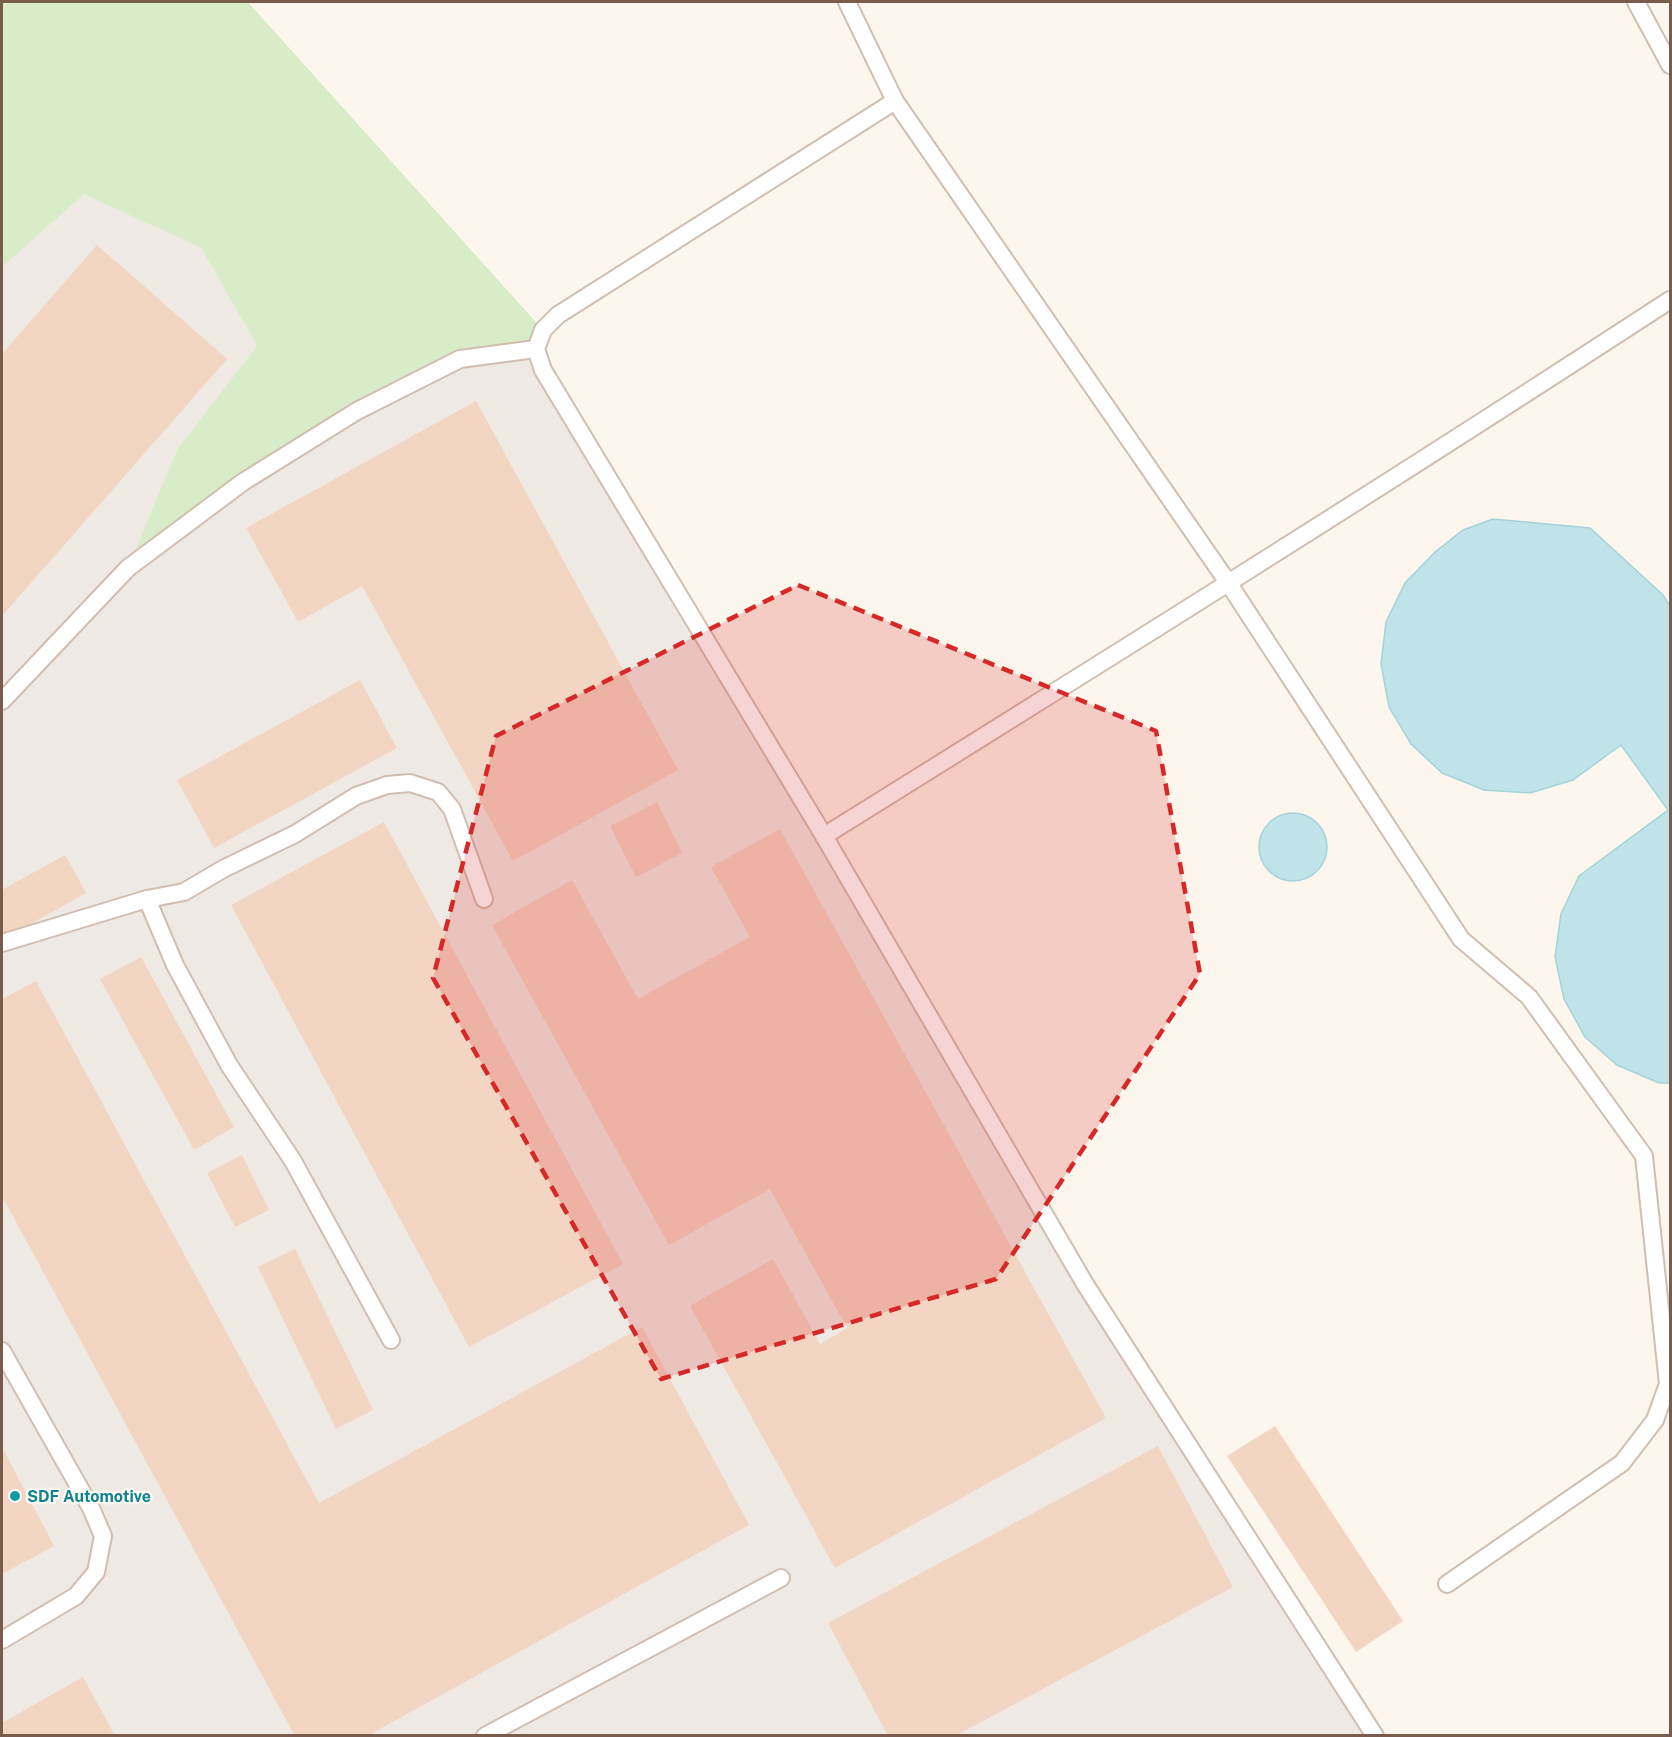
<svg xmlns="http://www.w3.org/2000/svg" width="1672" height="1737" font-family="'Public Sans',sans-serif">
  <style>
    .industrial { fill: #efe9e4 }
    .green { fill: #d8ecc9 }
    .water { fill: #bfe3e8; stroke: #a5d3da; stroke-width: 1.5 }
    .building { fill: #f3d5c3 }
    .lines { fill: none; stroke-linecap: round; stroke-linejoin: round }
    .lane-casing { stroke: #d1beb0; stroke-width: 20 }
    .lane { stroke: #fff; stroke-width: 16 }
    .marked { fill: #d62828; fill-opacity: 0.2; stroke: #d62828; stroke-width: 4.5; stroke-dasharray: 12 8; stroke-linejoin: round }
    .culture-dot { fill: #0f9aa8; stroke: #fffaf3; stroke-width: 2 }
    .labels { text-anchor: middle; stroke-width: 4.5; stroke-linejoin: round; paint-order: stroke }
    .culture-label { font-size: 16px; font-weight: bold; fill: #0d838f; stroke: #fffaf3; text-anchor: start }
  </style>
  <rect width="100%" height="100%" fill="#fdf6ec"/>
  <polygon class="industrial" points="84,193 201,248 257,346 178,448 243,482 460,359 536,349 1085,1284 1375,1735 2,1735 2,267"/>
  <polygon class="green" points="2,2 248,2 543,330 536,349 460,359 357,411 128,568 178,448 257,346 201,248 84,194 2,267"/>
  <g class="water">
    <polygon points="1493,519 1590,528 1663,595 1670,606 1670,1083 1659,1083 1617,1065 1585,1037 1564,999 1555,957 1561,914 1579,876 1668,810 1621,745 1573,780 1530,793 1484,790 1442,773 1411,744 1389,707 1381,664 1386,622 1405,583 1435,552 1463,530"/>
    <circle cx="1293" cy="847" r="34"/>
  </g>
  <g class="building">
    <polygon points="97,245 227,359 2,616 2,354"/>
    <polygon points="476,401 678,770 513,861 362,586 298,622 246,528"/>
    <polygon points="360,680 397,748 214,848 177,780"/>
    <polygon points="657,802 682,853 636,877 610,826"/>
    <polygon points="384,822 623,1264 469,1347 231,905"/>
    <polygon points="780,829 1106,1418 835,1568 690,1306 773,1259 820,1344 847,1328 770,1189 669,1245 492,925 572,880 638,999 750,937 711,867"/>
    <polygon points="65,855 86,893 2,940 2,890"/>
    <polygon points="141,957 234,1127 194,1150 100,979"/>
    <polygon points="36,981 319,1503 642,1327 749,1525 367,1736 295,1736 2,1196 2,999"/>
    <polygon points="242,1155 269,1210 235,1227 207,1173"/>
    <polygon points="295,1249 373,1410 336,1429 258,1267"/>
    <polygon points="1275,1426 1403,1621 1356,1652 1227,1456"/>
    <polygon points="1158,1446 1233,1587 955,1736 888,1736 828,1623"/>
    <polygon points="2,1447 54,1546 2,1574"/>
    <polygon points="83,1677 115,1736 2,1736 2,1723"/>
  </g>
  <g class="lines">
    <defs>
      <g id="lane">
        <polyline points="847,2 895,101 1229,584 1461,939 1529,997 1644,1156 1668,1384 1655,1420 1622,1463 1447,1584"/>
        <polyline points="1636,2 1670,65"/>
        <polyline points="895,101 558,315 543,330 536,349 543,370 824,836 1085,1284 1375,1736"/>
        <polyline points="2,701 128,568 243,482 357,411 460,359 536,349"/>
        <path d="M824,836c284,-177 567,-354 846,-536"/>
        <polyline points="147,899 175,965 229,1065 293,1161 391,1340"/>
        <polyline points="2,943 147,899 184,892 223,869 295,834 356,796 387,785 410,783 438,792 452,809 484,899"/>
        <polyline points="2,1351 91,1508 103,1536 96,1572 76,1596 2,1640"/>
        <polyline points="485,1736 781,1578"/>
      </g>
    </defs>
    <use href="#lane" class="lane-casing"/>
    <use href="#lane" class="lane"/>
  </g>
  <path class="marked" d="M798,585l358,146 44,243 -204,305 -335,100 -228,-401 63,-242z"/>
  <circle class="culture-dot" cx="15" cy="1496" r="6"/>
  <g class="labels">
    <g class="culture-label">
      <text x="27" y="1502">SDF Automotive</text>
    </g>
  </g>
  <rect width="1672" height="1737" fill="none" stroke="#7a5c4d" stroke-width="6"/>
</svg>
